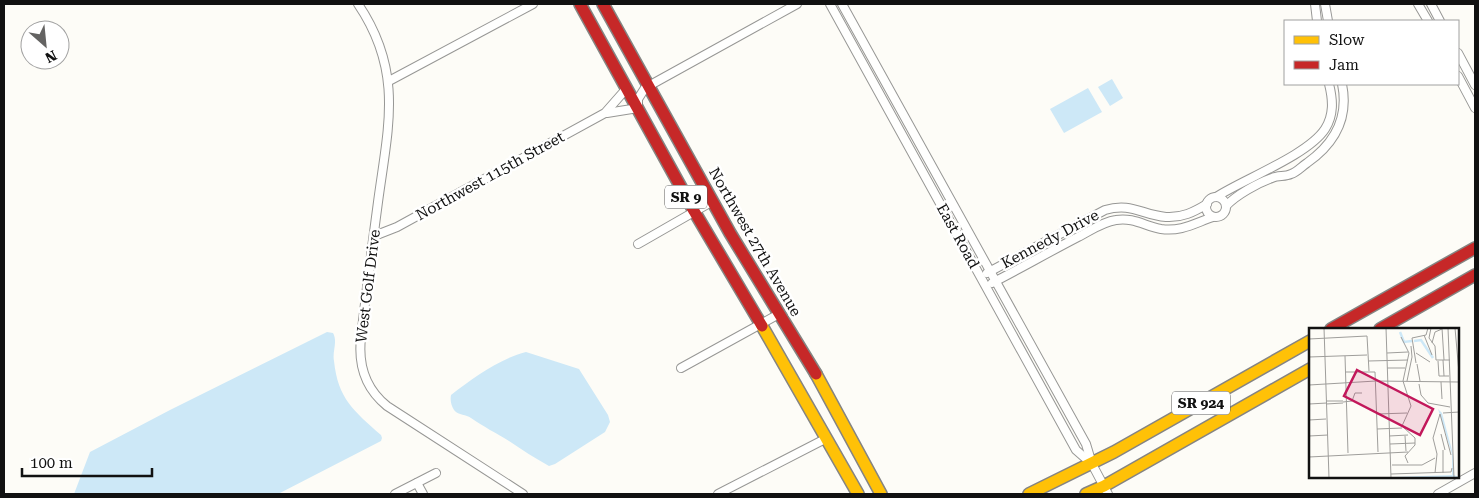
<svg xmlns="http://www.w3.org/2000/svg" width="1479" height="498" font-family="'Roboto Serif',serif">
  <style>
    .water { fill: #cde8f7 }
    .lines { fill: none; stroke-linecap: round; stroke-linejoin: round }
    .street-casing { stroke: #979795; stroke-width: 10 }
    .slow-casing { stroke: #858482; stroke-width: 14 }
    .jam-casing { stroke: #858482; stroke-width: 14 }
    .street { stroke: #fffffe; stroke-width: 8 }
    .slow { stroke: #ffc107; stroke-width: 11 }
    .jam { stroke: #c62828; stroke-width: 11 }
    .labels { text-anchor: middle; stroke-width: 5; stroke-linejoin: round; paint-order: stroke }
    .shield { fill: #fff; stroke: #585858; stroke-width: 1 }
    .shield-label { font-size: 14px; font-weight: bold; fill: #111 }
    .street-label { font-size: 15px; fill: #111; stroke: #fff }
    .inset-river { fill: none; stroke: #cde8f7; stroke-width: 2.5 }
    .inset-road { fill: none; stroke: #9f9e9b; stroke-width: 1 }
    .view { fill: #c2185b; fill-opacity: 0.15; stroke: #c2185b; stroke-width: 2.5 }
    .inset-edge { fill: none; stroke: #111; stroke-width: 2.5 }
  </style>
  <rect width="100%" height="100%" fill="#fdfcf7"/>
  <g class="water">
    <polygon points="1112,79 1123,98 1110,106 1098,87"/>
    <polygon points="1088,88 1102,112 1064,133 1050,109"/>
    <path d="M327,332l6,1c5,9 -1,18 1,28 4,38 20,50 47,74l1,3 -1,3 -103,53h-204l16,-42 80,-42z"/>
    <path d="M526,352l53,17 29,46 2,7 -5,10 -50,32 -6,2c-14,-8 -27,-16 -40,-25 -13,-8 -25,-14 -38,-23 -5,-4 -12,-2 -17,-8 -3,-5 -4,-10 -3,-15 22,-17 48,-36 75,-43z"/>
  </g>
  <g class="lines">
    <defs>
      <g id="street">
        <path d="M358,4c46,68 30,123 20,198 -6,45 -12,91 -17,136 -3,27 5,51 26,68l136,88"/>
        <polyline points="830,4 1076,450 1092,464"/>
        <polyline points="842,4 1086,444 1092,464 1108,494"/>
        <polyline points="1315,4 1317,21"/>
        <polyline points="1325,4 1328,21"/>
        <polyline points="1418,4 1428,21"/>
        <polyline points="1431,4 1440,21"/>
        <polyline points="1458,53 1475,85"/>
        <polyline points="1458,76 1475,108"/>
        <polyline points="389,81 533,4"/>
        <polyline points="607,113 638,108 638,99 645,88 797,4"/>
        <circle cx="1216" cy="207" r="10"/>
        <path d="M1216,197c28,-18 92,-42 109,-68 9,-14 8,-29 4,-45"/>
        <path d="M1226,206c10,-11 32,-23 46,-28 6,-3 13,-1 19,-4 6,-2 10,-7 16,-11 27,-19 42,-45 35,-79"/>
        <polyline points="374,236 397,227 605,113 627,88"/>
        <polyline points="638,244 713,201"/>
        <path d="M987,273l118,-63c26,-8 37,5 61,7 16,1 28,-5 41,-13"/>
        <path d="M992,283c29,-15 57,-31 86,-46 12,-6 24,-15 38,-17 17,-3 29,6 45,9 20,3 34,-6 52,-12"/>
        <polyline points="681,368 779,314"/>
        <polyline points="417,483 423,494"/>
        <polyline points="395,494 436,473"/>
        <polyline points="718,494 827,438"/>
        <polyline points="1438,494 1475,473"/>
      </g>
      <g id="slow">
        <polyline points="762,326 858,494"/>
        <polyline points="816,374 881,494"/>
        <polyline points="1029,494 1114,452 1310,341"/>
        <polyline points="1086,494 1104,486 1310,369"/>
      </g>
      <g id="jam">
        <polyline points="580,4 694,211 762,326"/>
        <polyline points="603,4 730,233 816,374"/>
        <polyline points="1331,329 1475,248"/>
        <polyline points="1380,329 1475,275"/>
      </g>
    </defs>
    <use href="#street" class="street-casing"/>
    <use href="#slow" class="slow-casing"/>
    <use href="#jam" class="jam-casing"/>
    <use href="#street" class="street"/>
    <use href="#slow" class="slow"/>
    <use href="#jam" class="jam"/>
  </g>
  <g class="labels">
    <g class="shield">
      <rect x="665" y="185.5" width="42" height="23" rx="4"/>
      <rect x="1172" y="391.5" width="58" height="23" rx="4"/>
    </g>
    <g class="shield-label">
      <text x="686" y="202">SR 9</text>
      <text x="1201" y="408">SR 924</text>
    </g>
    <g class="street-label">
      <text transform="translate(490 176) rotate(-29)" y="5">Northwest 115th Street</text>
      <text transform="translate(958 236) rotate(61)" y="5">East Road</text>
      <text transform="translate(1050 239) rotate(-28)" y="5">Kennedy Drive</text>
      <text transform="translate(755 242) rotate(60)" y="5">Northwest 27th Avenue</text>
      <text transform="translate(368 286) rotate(-83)" y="5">West Golf Drive</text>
    </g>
  </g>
  <g transform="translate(1309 328)">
    <rect width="150" height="150" fill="#fdfcf7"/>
    <path d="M129,81l4,4 11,41 1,21 5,2 -95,1 88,-3v-21z" fill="#cde8f7"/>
    <path class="inset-river" d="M91,4l4,10 8,-1M105,13l7,-1 12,18"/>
    <path class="inset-road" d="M15,0l5,150M77,0l5,150M122,0l-2,10 6,8M133,0l2,32M139,0l6,150M146,0l4,45M115,7l8,20M92,9l8,16 -6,28 8,25 -9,20 13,12v7l-10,11 3,7M103,10l4,25M103,10l14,-3 2,-7M0,11l58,-3 2,35M123,15l3,-11 7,-3M126,18l1,14h14M78,25l21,-1M107,25l14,9M36,28l3,97M0,29l58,-2M134,32l1,16M59,33l40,-1M129,33l1,15h10M108,36l3,17M78,40h18M37,44h29l3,80M98,53l5,-24 -1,-11M132,54l1,17M110,56l2,11 7,8 22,4M0,57l67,-4 83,1M17,73h17M34,74l9,-1 3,-8h7M0,76l18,-1M17,76l17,-1M134,85l16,-1M68,86l30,-1M131,86l11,41M0,92l17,-1M68,101l25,-1M132,106l4,16M0,108l19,-1M80,108l19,-1M96,108l1,15M81,116l25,-1M134,122v23M0,129l99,-5M83,137h30l13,-7M126,145l2,-19 -4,-16 7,-24M82,146l60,-2 1,-4"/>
    <path class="view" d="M48,42l76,39 -13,26 -76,-39z"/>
    <rect width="150" height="150" class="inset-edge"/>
  </g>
  <rect width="1479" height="498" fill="none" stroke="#111111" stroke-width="10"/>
  <rect x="1284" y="20" width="175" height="65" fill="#ffffff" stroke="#a0a0a0"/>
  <rect x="1294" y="36" width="25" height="8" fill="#ffc107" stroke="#a0a0a0"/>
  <text x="1329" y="45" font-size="15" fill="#111111">Slow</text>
  <rect x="1294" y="61" width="25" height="8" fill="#c62828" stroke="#a0a0a0"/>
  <text x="1329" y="70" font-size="15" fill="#111111">Jam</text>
  <g transform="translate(45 45) rotate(153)"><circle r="24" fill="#ffffff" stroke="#a0a0a0"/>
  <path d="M0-4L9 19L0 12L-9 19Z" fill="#646362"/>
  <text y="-8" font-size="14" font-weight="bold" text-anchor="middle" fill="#111111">N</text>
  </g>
  <path d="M22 468v8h130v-8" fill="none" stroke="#111111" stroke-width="2.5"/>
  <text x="30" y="468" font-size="15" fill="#111111" stroke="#ffffff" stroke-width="4" paint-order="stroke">100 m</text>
</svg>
